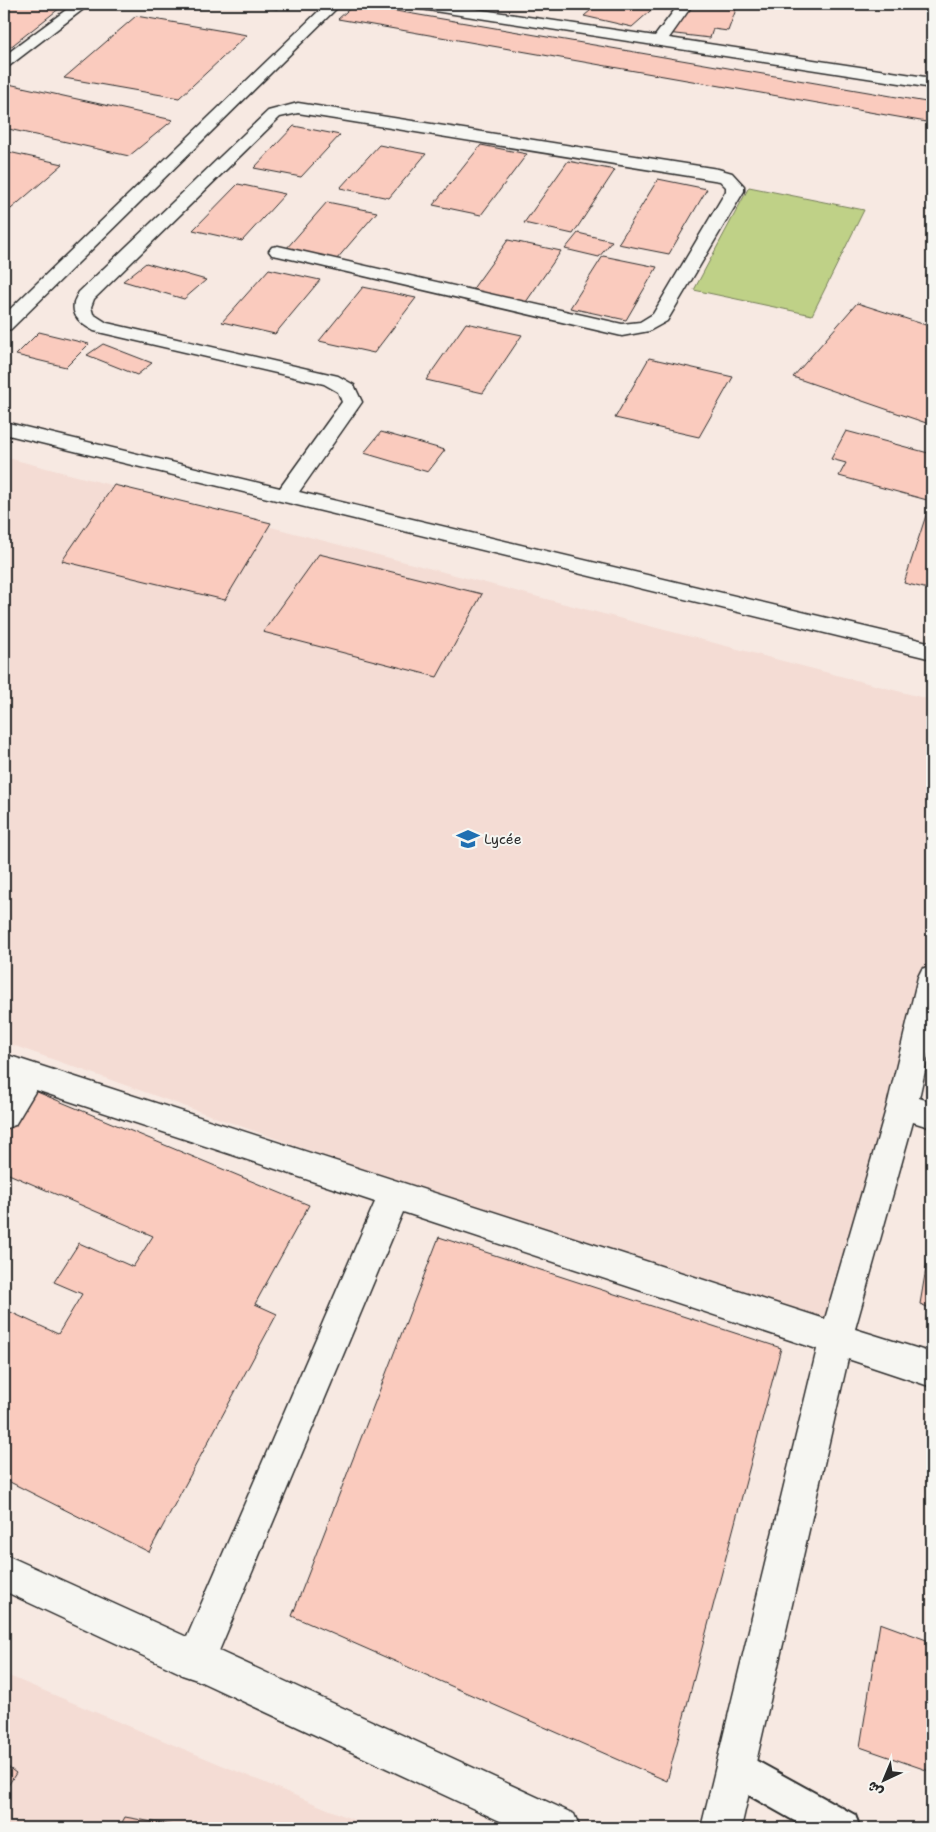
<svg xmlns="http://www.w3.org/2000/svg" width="936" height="1832" font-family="'Shantell Sans','Playpen Sans Arabic',sans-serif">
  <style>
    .built { fill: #f4dcd4 }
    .green { fill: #bfd187; stroke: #757e59 }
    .building { fill: #facbbe; stroke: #2b2b2b }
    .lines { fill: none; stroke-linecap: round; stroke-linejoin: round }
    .service-casing { stroke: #2b2b2b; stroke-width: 4 }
    .minor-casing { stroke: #2b2b2b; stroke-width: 3 }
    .service { fill: #f6f6f2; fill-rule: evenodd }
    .minor { fill: #f6f6f2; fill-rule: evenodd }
    .labels { text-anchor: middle; stroke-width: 4; stroke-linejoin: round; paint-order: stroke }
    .poi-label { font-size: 14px; fill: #2b2b2b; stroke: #f6f6f2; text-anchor: start }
  </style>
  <rect width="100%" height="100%" fill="#f7e9e2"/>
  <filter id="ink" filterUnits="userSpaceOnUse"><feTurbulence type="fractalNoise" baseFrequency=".02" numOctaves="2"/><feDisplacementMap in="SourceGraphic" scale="10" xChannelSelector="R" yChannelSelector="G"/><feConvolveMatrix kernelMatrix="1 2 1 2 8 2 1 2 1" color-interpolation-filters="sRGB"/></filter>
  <g filter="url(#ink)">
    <g class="built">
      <polygon points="4,457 932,700 932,977 902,1106 836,1338 4,1042"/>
      <polygon points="4,1674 373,1828 4,1828"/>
    </g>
    <polygon class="green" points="749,187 864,210 812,315 694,290"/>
    <g class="building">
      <polygon points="4,4 65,4 4,52"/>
      <polygon points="247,4 283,4 277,9"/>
      <polygon points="355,4 932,103 932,123 338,19"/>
      <polygon points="598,4 658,4 632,27 584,16"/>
      <polygon points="680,4 738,4 728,31 713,29 710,38 667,33"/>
      <polygon points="136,16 247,35 179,98 64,78"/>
      <polygon points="4,83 173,120 129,156 4,128"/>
      <polygon points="294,126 340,135 301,177 254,168"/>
      <polygon points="379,145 426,154 389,198 340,188"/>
      <polygon points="481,145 527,154 481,215 433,205"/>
      <polygon points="4,151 63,164 4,215"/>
      <polygon points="568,161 615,170 573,234 524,223"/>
      <polygon points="658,179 707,189 669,254 618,244"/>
      <polygon points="238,184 285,194 242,241 193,230"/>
      <polygon points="327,202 377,212 336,260 286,249"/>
      <polygon points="578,233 612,241 599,257 565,249"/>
      <polygon points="508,240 561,251 526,302 472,290"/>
      <polygon points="603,256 657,267 626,320 570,308"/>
      <polygon points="146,263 206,280 184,299 123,281"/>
      <polygon points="269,269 320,280 275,334 222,322"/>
      <polygon points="363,287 416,298 374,353 319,341"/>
      <polygon points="857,303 932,327 932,425 793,377"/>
      <polygon points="466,323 522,335 483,393 426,380"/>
      <polygon points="39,332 89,344 66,367 16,355"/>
      <polygon points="103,344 152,363 137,375 87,355"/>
      <polygon points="649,358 733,377 699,437 615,418"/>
      <polygon points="846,431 932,454 932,489 927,500 839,476 846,463 831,459"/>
      <polygon points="381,432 445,450 428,472 364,453"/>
      <polygon points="114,485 271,523 225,600 62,561"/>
      <polygon points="931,500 932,501 932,590 904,583"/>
      <polygon points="319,554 482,594 437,677 263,632"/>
      <polygon points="30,1089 309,1205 255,1304 277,1314 149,1552 4,1479 4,1309 58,1334 82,1294 54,1282 79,1243 133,1267 153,1236 4,1172 4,1126"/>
      <polygon points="932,1233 932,1309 920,1304"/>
      <polygon points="439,1237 781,1348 667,1781 292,1616"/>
      <polygon points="880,1623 932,1642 932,1772 860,1747"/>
      <polygon points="4,1764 16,1773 4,1792"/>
      <polygon points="125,1817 186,1828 119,1828"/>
    </g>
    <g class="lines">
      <defs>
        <polygon id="service" points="735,1749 855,1815 860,1828 807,1828 722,1780 717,1767 722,1754"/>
        <g id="minor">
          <polygon points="74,4 90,4 9,66 4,68 4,56"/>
          <polygon points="326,4 341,4 11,329 4,331 4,315"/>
          <polygon points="408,4 442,4 655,36 679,4 693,4 669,38 932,78 932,88 415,8"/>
          <path d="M298,103l420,66 14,4 12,13v5l-77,130 -18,10 -27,5 -344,-80 -6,-1 -3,-4 3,-4 6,-1 344,78 18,-2 13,-8 73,-123v-4l-6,-6 -422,-68 -18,4 -186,182 -3,8 2,7 14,9 231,53 16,9 8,17 -63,90 633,151v16l-928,-225v-12l276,66 62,-86 -4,-10 -14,-8 -230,-53c-18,-9 -27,-21 -15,-39l189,-181z"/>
          <polygon points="932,965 932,1039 919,1098 932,1102 932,1128 913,1122 855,1329 932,1353 932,1387 848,1359 741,1828 701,1828 817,1349 403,1212 219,1651 574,1814 580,1828 515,1828 197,1680 182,1675 180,1673 4,1591 4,1554 187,1637 375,1202 36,1090 15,1125 4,1129 4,1089 9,1081 4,1080 4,1054 825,1319 887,1106 918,977 922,969"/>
        </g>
      </defs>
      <use href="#service" class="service-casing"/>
      <use href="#minor" class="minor-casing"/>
      <use href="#service" class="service"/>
      <use href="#minor" class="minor"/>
    </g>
  </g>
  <defs>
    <symbol id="school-bare" viewBox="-9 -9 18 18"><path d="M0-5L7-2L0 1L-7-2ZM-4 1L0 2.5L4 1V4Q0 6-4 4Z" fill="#1f6fb2" stroke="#f6f6f2" stroke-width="2.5" paint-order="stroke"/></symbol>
  </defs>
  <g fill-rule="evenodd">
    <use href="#school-bare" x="452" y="823" width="32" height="32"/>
  </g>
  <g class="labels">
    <g class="poi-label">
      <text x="484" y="844">Lycée</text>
    </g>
  </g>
  <rect width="936" height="1832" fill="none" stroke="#f6f6f2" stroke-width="20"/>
  <rect x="10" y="10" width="916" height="1812" fill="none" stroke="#2b2b2b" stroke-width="2" filter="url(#ink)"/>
  <g transform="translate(884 1780) rotate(224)" stroke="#f6f6f2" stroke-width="4" paint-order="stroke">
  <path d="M0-4L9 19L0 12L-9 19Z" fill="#2b2b2b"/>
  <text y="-8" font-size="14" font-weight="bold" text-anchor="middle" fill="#2b2b2b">ش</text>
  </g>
</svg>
